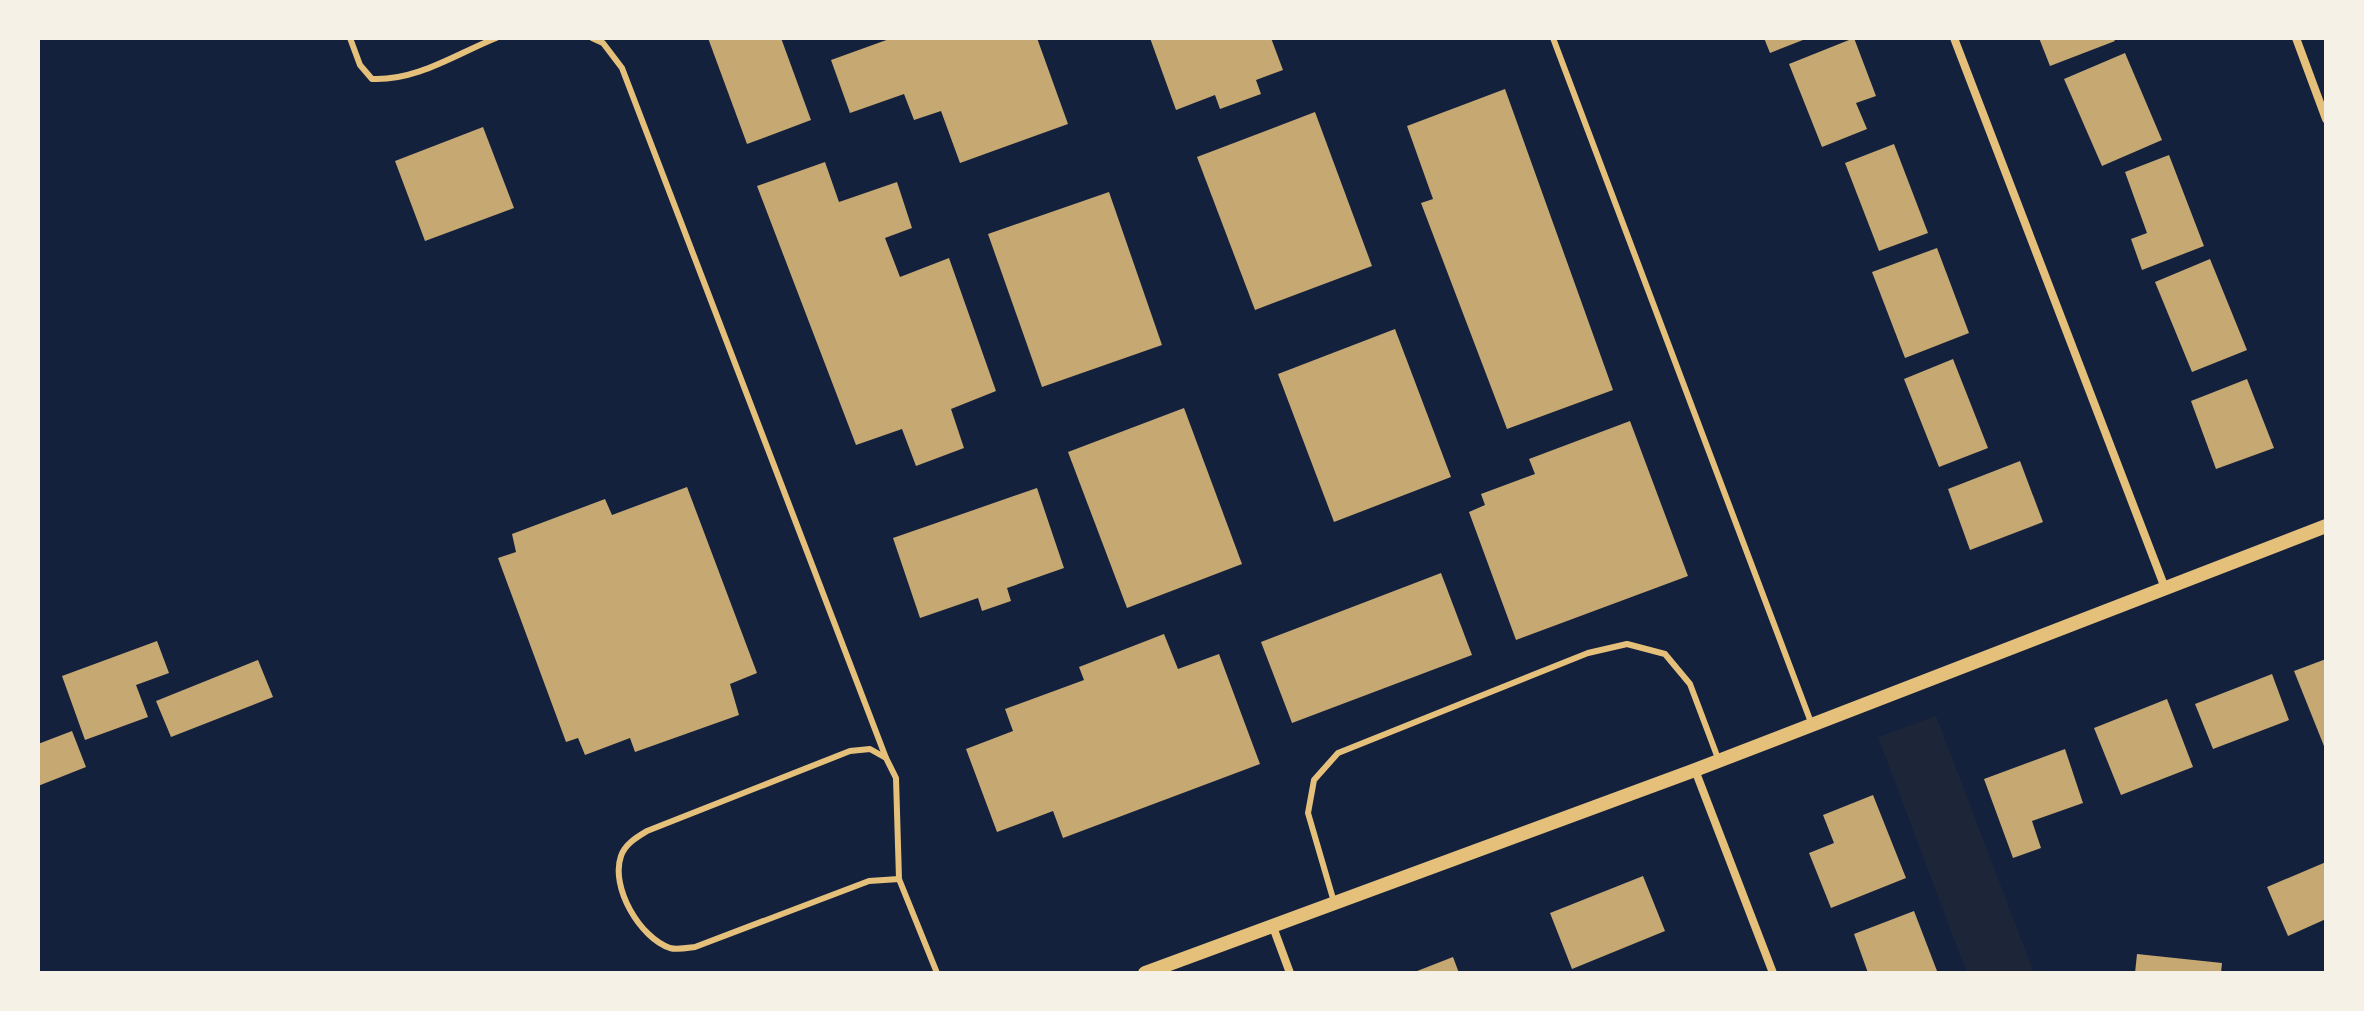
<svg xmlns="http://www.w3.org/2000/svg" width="2364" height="1011" font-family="'Alegreya Sans',sans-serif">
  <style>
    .green { fill: #1d2539 }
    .building { fill: #c6a872 }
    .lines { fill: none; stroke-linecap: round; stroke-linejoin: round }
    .service { stroke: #e5c07b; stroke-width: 6 }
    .minor { stroke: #e5c07b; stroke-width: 8 }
    .tertiary { stroke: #e5c07b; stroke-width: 14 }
  </style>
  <rect width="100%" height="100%" fill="#14213d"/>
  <polygon class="green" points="1936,716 2034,973 1967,973 1878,737"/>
  <g class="building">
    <polygon points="708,38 781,38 811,120 747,144"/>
    <polygon points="892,38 1037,38 1068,124 960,163 941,111 914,120 904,94 850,113 831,60"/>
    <polygon points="1150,38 1271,38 1283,70 1256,80 1261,94 1220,109 1215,95 1176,110"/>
    <polygon points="1764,38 1808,38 1770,53"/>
    <polygon points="1854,38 1876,96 1856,103 1867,129 1822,147 1789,64"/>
    <polygon points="2039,38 2113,38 2115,41 2050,66"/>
    <polygon points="2125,53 2162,140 2102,166 2064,79"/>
    <polygon points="1505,89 1613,390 1507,429 1421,203 1433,199 1407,126"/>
    <polygon points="1315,112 1372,266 1255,310 1197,157"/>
    <polygon points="483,127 514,208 425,241 395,161"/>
    <polygon points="1894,144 1928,233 1879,251 1845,163"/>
    <polygon points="2169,155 2204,246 2142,270 2131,239 2147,233 2125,172"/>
    <polygon points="825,162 839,202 897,182 912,228 885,238 900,277 949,258 996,391 951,409 964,448 916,466 902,429 856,445 757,186"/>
    <polygon points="1109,192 1162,345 1042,387 988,234"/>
    <polygon points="1937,248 1969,333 1905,358 1872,272"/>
    <polygon points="2210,259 2247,350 2192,372 2155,282"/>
    <polygon points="1395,329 1451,477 1334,522 1278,374"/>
    <polygon points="1953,359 1988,448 1939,467 1904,379"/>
    <polygon points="2247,379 2274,448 2216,469 2191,401"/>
    <polygon points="1184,408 1242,564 1127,608 1068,452"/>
    <polygon points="1630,421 1688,576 1516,640 1469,512 1485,505 1481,494 1535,474 1529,459"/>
    <polygon points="2020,461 2043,522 1970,550 1948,489"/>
    <polygon points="687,487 757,673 730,684 739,715 635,752 630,738 585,755 578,738 566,742 498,558 516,552 512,534 605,499 612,515"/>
    <polygon points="1037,488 1064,568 1007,588 1011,601 982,611 978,598 920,618 893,538"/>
    <polygon points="1441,573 1472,655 1292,723 1261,642"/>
    <polygon points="1164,634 1178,669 1219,654 1260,764 1063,838 1053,811 997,832 966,749 1013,731 1005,709 1084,680 1079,667"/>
    <polygon points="157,641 169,673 136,685 148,717 85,740 62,676"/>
    <polygon points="2326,659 2326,751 2294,671"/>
    <polygon points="258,660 273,697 171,737 156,701"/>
    <polygon points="2272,674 2289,720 2213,749 2195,704"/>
    <polygon points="2167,699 2193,767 2121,795 2094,728"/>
    <polygon points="72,731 86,767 38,786 38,744"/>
    <polygon points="2065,749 2083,803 2032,821 2041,848 2013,858 1984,779"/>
    <polygon points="1873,795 1906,878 1831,908 1809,853 1834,843 1823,815"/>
    <polygon points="2326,862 2326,919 2288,936 2267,887"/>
    <polygon points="1643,876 1665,931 1572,969 1550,913"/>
    <polygon points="1914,911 1937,971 1868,973 1854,934"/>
    <polygon points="2137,954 2222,963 2221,973 2135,973"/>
    <polygon points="1453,957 1459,973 1412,973"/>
  </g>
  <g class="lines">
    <g class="service">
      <path d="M350,38l10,27 12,14c45,2 84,-25 124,-41"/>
      <polyline points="592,38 603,43 622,68 886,758"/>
      <polyline points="1553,38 1812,725"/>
      <path d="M899,879l-30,2 -174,66c-8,1 -18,3 -25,1 -30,-10 -60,-61 -49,-92 4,-12 16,-19 26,-25l203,-80 20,-2 16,9 10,20 3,101 38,94"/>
      <polyline points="1334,902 1308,813 1314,780 1338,753 1588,653 1627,644 1665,654 1690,684 1719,761"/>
    </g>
    <g class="minor">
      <polyline points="1954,38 2165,588"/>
      <polyline points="2296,38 2326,119"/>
      <polyline points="1695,770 1773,973"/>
      <polyline points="1273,927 1290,973"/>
    </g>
    <polyline class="tertiary" points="1145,973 1695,770 2326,526"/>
  </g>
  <rect width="2364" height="1011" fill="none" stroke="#f6f1e7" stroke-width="80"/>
</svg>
